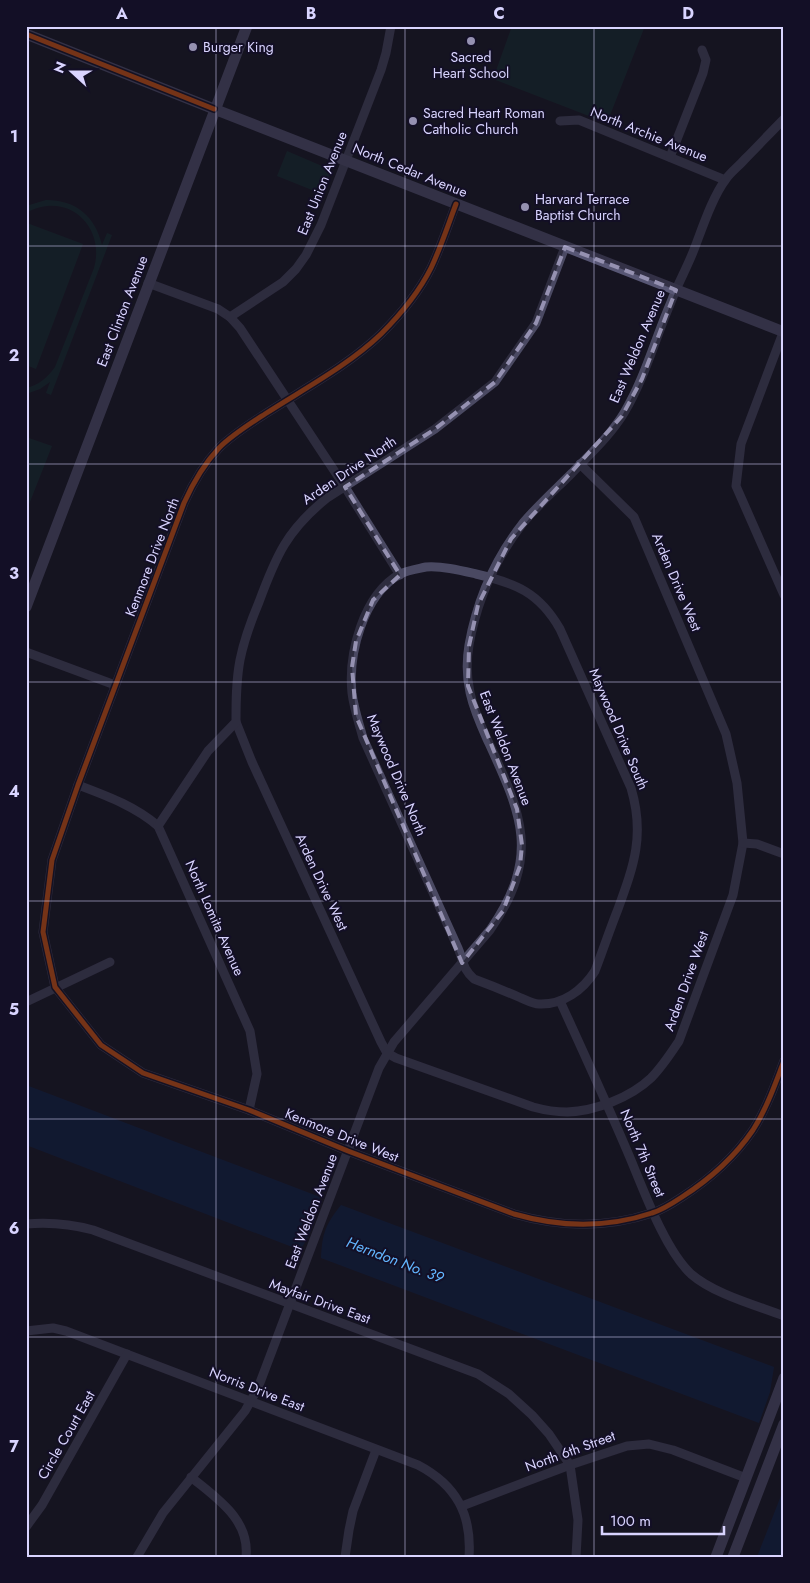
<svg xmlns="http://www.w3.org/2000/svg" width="810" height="1583" font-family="Jost,sans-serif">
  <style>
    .green { fill: #132c2d }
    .water { fill: #0d2144 }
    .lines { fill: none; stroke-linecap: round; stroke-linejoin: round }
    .minor { stroke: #4a4962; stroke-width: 9 }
    .secondary { stroke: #575674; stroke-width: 11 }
    .cycleway-casing { stroke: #130f26; stroke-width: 8 }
    .cycleway { stroke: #e8590c; stroke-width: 5 }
    .marked { fill: none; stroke: #9591b1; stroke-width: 4; stroke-dasharray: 10 6; stroke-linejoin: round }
    .grid { fill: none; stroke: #d9d4ff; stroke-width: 1; stroke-opacity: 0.55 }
    .poi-dot { fill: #9591b1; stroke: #130f26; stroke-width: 2 }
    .labels { text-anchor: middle; stroke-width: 4; stroke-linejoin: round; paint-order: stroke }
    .poi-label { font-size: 14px; fill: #d9d4ff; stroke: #130f26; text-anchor: start }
    .street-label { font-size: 14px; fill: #d9d4ff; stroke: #130f26 }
    .water-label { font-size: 15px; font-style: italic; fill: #62b6ff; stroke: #130f26 }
    .neatline { fill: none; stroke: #d9d4ff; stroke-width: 2 }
    .grid-label { font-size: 16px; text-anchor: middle; font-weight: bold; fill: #d9d4ff }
  </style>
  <rect width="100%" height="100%" fill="#161421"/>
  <g class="green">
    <polygon points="512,26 645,26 607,123 493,79"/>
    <polygon points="287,151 329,169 330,174 322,194 277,176"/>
    <path d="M46,200c30,0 49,16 56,45l5,-12 5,2 -61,160 -5,-2 4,-11 -10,7 -14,5v-6c13,-3 21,-10 29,-21l39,-99c12,-43 -28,-78 -68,-55v-7z"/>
    <polygon points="27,223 83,244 36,369 26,365"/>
    <polygon points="26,437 52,446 26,512"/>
  </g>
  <g class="water">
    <path d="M26,1085l294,112c-4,20 -8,36 -20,53l-274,-105z"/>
    <path d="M341,1205l433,162 -4,25 -11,31 -438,-165c1,-25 5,-34 20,-53z"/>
    <polygon points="784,1488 784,1552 782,1557 757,1557"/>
  </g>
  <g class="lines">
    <g class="minor">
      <polyline points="560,121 579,120 725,180"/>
      <polyline points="670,157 703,73 706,60 702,50"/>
      <path d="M456,204c-8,21 -15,43 -25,64 -12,24 -31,47 -50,66 -32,31 -79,56 -116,80 -17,11 -33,21 -46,34 -15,16 -26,35 -35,55l-106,282 -26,75 -9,72 12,55 46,58 42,28 106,37 99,41 166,63c45,13 93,14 138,-1 10,-3 21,-10 30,-16 28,-18 52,-39 71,-67 14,-22 22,-46 31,-69"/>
      <polyline points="148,283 218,309 230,317 240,328 345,487 400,575"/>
      <polyline points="230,317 283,282 296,269 306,255 321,225 381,70 386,53 391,26"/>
      <polyline points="784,330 741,444 736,486 784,595"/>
      <path d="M426,567c17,-1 33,3 50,7 39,9 63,18 84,55l71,159c14,47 3,77 -13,121 -8,20 -15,41 -23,62 -12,19 -32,34 -56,33 -6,0 -13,-4 -18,-6 -16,-7 -31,-13 -47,-19 -12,-11 -10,-17 -16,-31l-95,-210c-4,-15 -9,-29 -11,-45 -4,-39 11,-98 48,-119 8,-4 17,-5 26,-7z"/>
      <polyline points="26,652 115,685"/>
      <path d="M236,722l16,40 129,280 6,11 9,5 137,49c11,3 23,5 34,5 29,-1 64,-15 84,-34 11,-11 20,-25 28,-37l54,-146 10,-52 -6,-60 -11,-49 -92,-217 -54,-53"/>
      <path d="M78,785c29,11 57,21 80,41l92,205 7,43 -8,36"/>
      <path d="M158,826l50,-75 28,-29c0,-21 0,-41 4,-62 4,-20 11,-39 19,-58 17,-46 28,-72 68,-104l108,-69 60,-47 41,-59 29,-76"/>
      <polyline points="743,843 757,844 784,854"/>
      <path d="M560,1001c22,48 44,96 65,145 16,36 38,102 66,128 23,20 64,31 93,42"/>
      <polyline points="26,1002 110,962"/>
      <path d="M26,1224c23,-2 45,0 67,6l385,144 31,20 23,21 17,19 21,31 8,55 -2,37"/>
      <path d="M26,1331l27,-3 13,3 352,134c38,20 54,49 51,92"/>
      <path d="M191,1477c25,21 59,42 55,80"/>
      <polyline points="462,1506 570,1465 627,1446 649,1444 673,1450 746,1478"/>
      <polyline points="26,1527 42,1505 127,1354"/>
      <path d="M137,1557l26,-44 82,-102 13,-23 121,-320 15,-26 96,-112c52,-75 31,-117 -3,-191 -15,-33 -24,-58 -18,-94 8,-45 26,-86 54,-122 15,-18 33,-34 49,-50 18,-19 38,-37 52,-60 21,-35 31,-74 47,-111 7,-19 17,-36 24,-55 8,-21 18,-51 31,-68 5,-7 13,-13 19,-20 13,-13 26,-27 39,-40"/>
      <polyline points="345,1557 349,1530 353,1511 376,1450"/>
    </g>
    <g class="secondary">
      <polyline points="26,34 214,109 784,332"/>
      <polyline points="26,607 247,26"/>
      <polyline points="716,1557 784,1378"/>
      <polyline points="733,1557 784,1424"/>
    </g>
    <defs>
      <g id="cycleway">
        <polyline points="26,34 214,109"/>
        <path d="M456,204c-8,21 -15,43 -25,64 -12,24 -31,47 -50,66 -32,31 -79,56 -116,80 -17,11 -33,21 -46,34 -15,16 -26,35 -35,55l-106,282 -26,75 -9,72 12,55 46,58 42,28 106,37 99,41 166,63c45,13 93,14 138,-1 10,-3 21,-10 30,-16 28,-18 52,-39 71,-67 14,-22 22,-46 31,-69"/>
      </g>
    </defs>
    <use href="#cycleway" class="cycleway-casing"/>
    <use href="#cycleway" class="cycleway"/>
  </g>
  <path d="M0 0H810V1583H0ZM565,247l111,43 -34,89 -20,37 -111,123 -33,66 -9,41 -1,40 49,123 5,36 -2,21 -17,45 -41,52 -106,-247 -4,-49 4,-26 17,-41 27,-25 -55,-88 90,-58 60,-47 41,-59z" fill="#161421" fill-opacity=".55" fill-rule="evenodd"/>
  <path class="marked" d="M565,247l111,43 -34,89 -20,37 -111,123 -33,66 -9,41 -1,40 49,123 5,36 -2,21 -17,45 -41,52 -106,-247 -4,-49 4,-26 17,-41 27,-25 -55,-88 90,-58 60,-47 41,-59z"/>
  <path class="grid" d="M216,26v1531M405,26v1531M594,26v1531M26,246h758M26,464h758M26,682h758M26,901h758M26,1119h758M26,1337h758"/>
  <g class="poi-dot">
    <circle cx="471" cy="41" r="5"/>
    <circle cx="193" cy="47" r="5"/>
    <circle cx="413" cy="121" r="5"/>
    <circle cx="525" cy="207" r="5"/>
  </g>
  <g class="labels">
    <g class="poi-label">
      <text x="203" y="52">Burger King</text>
      <text x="471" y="62" text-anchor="middle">Sacred<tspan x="471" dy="16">Heart School</tspan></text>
      <text x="423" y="118">Sacred Heart Roman<tspan x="423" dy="16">Catholic Church</tspan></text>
      <text x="535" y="204">Harvard Terrace<tspan x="535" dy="16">Baptist Church</tspan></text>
    </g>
    <g class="street-label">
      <text transform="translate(649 134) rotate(22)" y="5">North Archie Avenue</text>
      <text transform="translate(410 170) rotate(22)" y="5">North Cedar Avenue</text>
      <text transform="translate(322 183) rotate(-68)" y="5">East Union Avenue</text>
      <text transform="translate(122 311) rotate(-69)" y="5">East Clinton Avenue</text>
      <text transform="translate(637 346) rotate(-67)" y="5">East Weldon Avenue</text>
      <text transform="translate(349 470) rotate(-34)" y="5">Arden Drive North</text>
      <text transform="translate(152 557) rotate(-69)" y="5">Kenmore Drive North</text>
      <text transform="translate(677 582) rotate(67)" y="5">Arden Drive West</text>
      <text transform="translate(619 729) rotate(67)" y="5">Maywood Drive South</text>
      <text transform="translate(506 748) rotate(69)" y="5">East Weldon Avenue</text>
      <text transform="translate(397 775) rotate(67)" y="5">Maywood Drive North</text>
      <text transform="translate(322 882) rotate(65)" y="5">Arden Drive West</text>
      <text transform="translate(215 918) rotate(66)" y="5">North Lomita Avenue</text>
      <text transform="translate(686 981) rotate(-70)" y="5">Arden Drive West</text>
      <text transform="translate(342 1135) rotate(22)" y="5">Kenmore Drive West</text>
      <text transform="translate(643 1153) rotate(67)" y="5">North 7th Street</text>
      <text transform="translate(311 1211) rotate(-69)" y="5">East Weldon Avenue</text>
      <text transform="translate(320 1301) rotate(20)" y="5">Mayfair Drive East</text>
      <text transform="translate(257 1389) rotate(21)" y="5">Norris Drive East</text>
      <text transform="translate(66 1435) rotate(-60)" y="5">Circle Court East</text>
      <text transform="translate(570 1451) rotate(-20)" y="5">North 6th Street</text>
    </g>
    <g class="water-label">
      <text transform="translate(395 1260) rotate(21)" y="5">Herndon No. 39</text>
    </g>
  </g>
  <rect width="810" height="1583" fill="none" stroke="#130f26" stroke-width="55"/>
  <g transform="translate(72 72) rotate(291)" stroke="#130f26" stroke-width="4" paint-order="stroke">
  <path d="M0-4L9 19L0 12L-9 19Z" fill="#d9d4ff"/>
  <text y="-8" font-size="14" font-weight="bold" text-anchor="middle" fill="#d9d4ff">N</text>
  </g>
  <path d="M602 1526v8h122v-8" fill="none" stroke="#d9d4ff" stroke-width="2.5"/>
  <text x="610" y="1526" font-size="15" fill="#d9d4ff" stroke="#130f26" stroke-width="4" paint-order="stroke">100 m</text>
  <rect x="28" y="28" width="754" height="1528" class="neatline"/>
  <g class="grid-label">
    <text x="122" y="19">A</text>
    <text x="311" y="19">B</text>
    <text x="499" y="19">C</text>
    <text x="688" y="19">D</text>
    <text x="14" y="142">1</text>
    <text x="14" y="361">2</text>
    <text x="14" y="579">3</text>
    <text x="14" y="797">4</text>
    <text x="14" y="1015">5</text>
    <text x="14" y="1234">6</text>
    <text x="14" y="1452">7</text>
  </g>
</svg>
